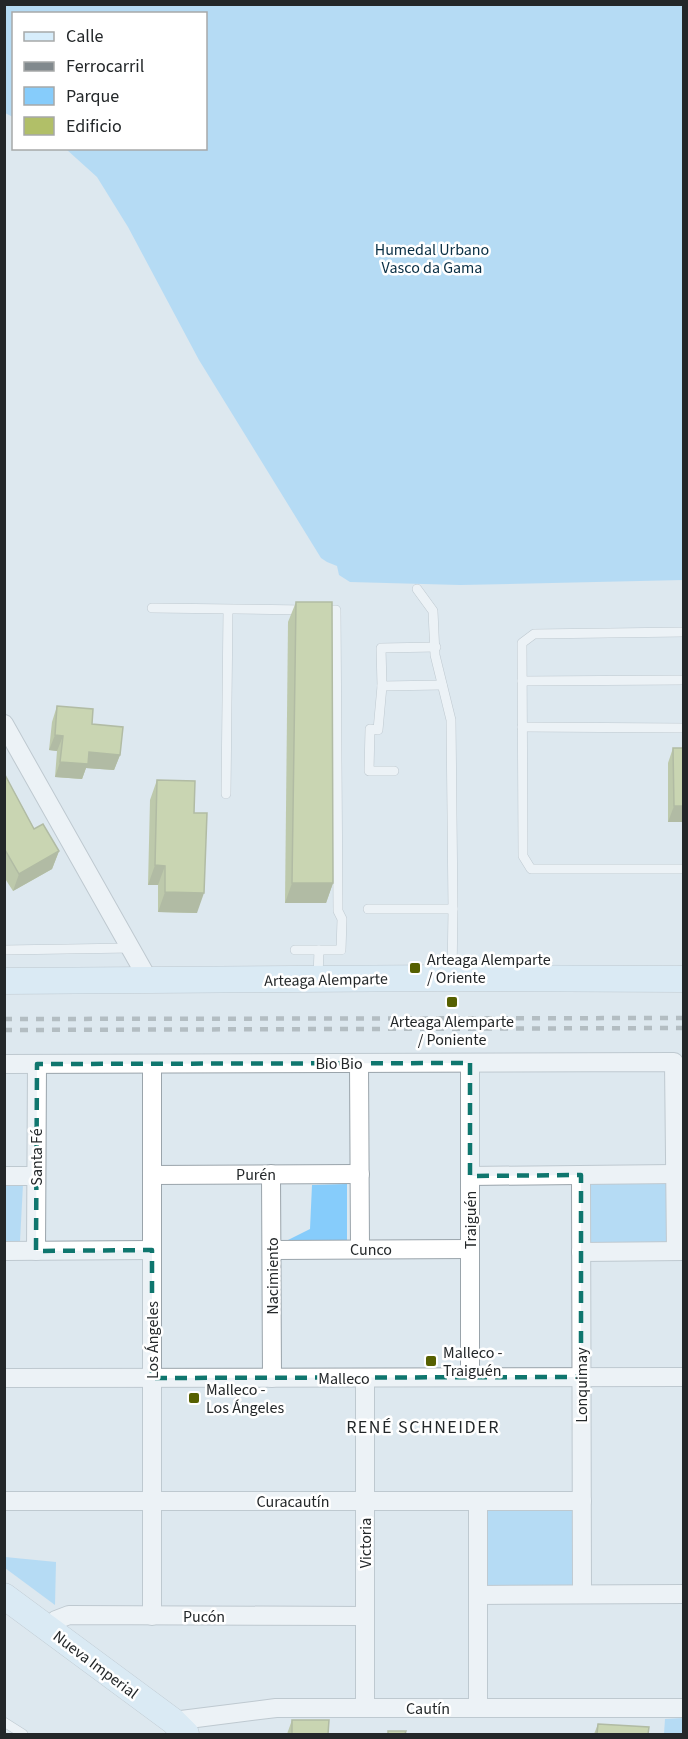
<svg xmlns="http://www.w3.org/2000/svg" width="688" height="1739" font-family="'Source Sans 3',sans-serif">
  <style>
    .green { fill: #86ccfb }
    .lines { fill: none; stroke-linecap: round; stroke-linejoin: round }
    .lane-casing { stroke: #9aa4ab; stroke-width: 10 }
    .street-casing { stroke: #9aa4ab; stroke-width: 20 }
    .secondary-casing { stroke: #9aa4ab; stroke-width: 27 }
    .lane { stroke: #fff; stroke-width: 9 }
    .street { stroke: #fff; stroke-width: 18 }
    .secondary { stroke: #d7edfb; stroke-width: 26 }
    .rail { stroke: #81898d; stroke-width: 4.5; stroke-dasharray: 8 8; stroke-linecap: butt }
    .wall { fill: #98a459 }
    .shaded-wall { fill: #7c8649 }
    .building { fill: #b1bf68; stroke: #7c8649; stroke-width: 1.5 }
    .marked { fill: none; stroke: #0f766e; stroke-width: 4.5; stroke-dasharray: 12 8; stroke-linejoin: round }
    .poi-dot { fill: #566000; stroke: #fff; stroke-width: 2 }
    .labels { text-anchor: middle; stroke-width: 5; stroke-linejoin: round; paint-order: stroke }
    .park-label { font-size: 16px; fill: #082e44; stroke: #fff }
    .poi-label { font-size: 16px; fill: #232729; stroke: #fff; text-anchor: start }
    .street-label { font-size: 16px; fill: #232729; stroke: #fff }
    .neighbourhood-label { font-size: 18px; letter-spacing: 1.5px; fill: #232729; stroke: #fff }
  </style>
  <rect width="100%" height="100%" fill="#dde8ef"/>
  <g class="green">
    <polygon points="4,5 683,5 683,580 460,585 350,582 339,575 337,566 327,562 321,558 199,360 128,227 97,177 66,149 206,148 206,14 14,14 13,117 5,113"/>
    <polygon points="587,1183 668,1183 669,1248 587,1250"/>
    <polygon points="5,1184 23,1184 20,1241 5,1241"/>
    <polygon points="347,1184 347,1241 286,1241 310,1229 312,1185"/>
    <polygon points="488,1508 574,1508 573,1589 487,1589"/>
    <polygon points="5,1557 56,1562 55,1605 5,1568"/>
    <polygon points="683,1718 683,1734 664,1734 665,1719"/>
  </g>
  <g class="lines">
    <defs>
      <g id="lane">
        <polyline points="417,589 433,611 435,655 451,720 453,909 452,976"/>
        <polyline points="152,608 305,610"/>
        <polyline points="684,632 534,634 522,643 523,856 531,869 684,869"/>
        <polyline points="436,647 381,648 382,686 442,685"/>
        <polyline points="522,681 684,680"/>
        <polyline points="382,686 378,730 370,729 369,771 394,771"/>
        <polyline points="522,727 684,728"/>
        <polyline points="226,794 228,610"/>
        <polyline points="368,909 453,909"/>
        <polyline points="4,950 131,948"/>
        <polyline points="295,950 341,950 342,919 338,911 336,610 322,610"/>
        <polyline points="318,977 319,950"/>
        <polyline points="4,1722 23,1734"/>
      </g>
      <g id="street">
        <polyline points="4,724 149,981"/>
        <polyline points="359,1063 360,1249"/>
        <polyline points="4,1064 674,1062 676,1251"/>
        <polyline points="152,1064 152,1616"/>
        <polyline points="271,1174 272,1378"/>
        <polyline points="152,1175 360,1174"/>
        <polyline points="581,1175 582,1594"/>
        <polyline points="4,1176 36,1176"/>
        <polyline points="470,1176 675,1174"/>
        <polyline points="272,1250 470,1249"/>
        <polyline points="4,1251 152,1250"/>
        <polyline points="36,1251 37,1064"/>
        <polyline points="581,1252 684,1251"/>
        <polyline points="470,1377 470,1063"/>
        <polyline points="4,1378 684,1377"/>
        <polyline points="365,1378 365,1708"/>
        <polyline points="4,1501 582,1501"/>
        <polyline points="478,1595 684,1594"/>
        <polyline points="48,1628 56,1620 69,1615 365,1616"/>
        <polyline points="478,1708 478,1501"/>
        <polyline points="173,1721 276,1708 684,1708"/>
      </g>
      <g id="secondary">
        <polyline points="4,981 452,978 684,979"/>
        <polyline points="4,1596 173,1721 186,1734"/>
      </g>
    </defs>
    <use href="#lane" class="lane-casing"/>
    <use href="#street" class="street-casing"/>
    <use href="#secondary" class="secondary-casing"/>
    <use href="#lane" class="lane"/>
    <use href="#street" class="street"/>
    <use href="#secondary" class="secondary"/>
    <g class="rail">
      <polyline points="4,1019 684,1018"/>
      <polyline points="4,1030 684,1028"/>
    </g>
  </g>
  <g class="wall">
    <polygon points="296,602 333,883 326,903 285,903 288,622"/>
    <polygon points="57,706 92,724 120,755 114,770 86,768 82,779 55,777 57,751 49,750 52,722"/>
    <polygon points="673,748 684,748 684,822 668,822 668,763"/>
    <polygon points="4,773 34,829 59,851 52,869 13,891 4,877"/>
    <polygon points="157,780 194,813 197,913 158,912 158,885 148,885 150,800"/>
    <polygon points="292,1720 328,1734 287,1734"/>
    <polygon points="598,1724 648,1734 594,1734"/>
  </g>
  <g class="shaded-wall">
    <polygon points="55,735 63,736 57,751 49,750"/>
    <polygon points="89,752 120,755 114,770 86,768 82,779 55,777 60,762"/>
    <polygon points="674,806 684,806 684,822 668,822"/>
    <polygon points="59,851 52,869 13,891 19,874"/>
    <polygon points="155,865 165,866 158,885 148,885"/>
    <polygon points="292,883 333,883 326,903 285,903"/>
    <polygon points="165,892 204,893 197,913 158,912"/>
  </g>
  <g class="building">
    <polygon points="296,602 332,602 333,883 292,883"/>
    <polygon points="57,706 93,709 92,724 123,727 120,755 89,752 88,764 60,762 63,736 55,735"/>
    <polygon points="673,748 684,748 684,806 674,806"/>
    <polygon points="4,773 34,829 43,824 59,851 19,874 4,848"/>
    <polygon points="157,780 195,781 194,813 207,813 204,893 165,892 165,866 155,865"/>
    <polygon points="292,1720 329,1720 328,1734 292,1734"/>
    <polygon points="598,1724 649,1727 648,1734 597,1734"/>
    <polygon points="388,1731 406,1731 405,1734 388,1734"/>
  </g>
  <path d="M0 0H688V1739H0ZM470,1063v113l111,-1v202l-429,1v-128l-116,1 1,-187z" fill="#dde8ef" fill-opacity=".55" fill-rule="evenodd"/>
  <path class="marked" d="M470,1063v113l111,-1v202l-429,1v-128l-116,1 1,-187z"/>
  <g class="poi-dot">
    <rect x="409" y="962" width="12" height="12" rx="3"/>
    <rect x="446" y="996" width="12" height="12" rx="3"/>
    <rect x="425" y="1355" width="12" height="12" rx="3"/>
    <rect x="188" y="1392" width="12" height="12" rx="3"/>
  </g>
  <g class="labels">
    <g class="park-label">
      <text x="432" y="255">Humedal Urbano<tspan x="432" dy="18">Vasco da Gama</tspan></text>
    </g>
    <g class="poi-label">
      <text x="427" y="965">Arteaga Alemparte<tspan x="427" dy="18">/ Oriente</tspan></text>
      <text x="452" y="1027" text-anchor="middle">Arteaga Alemparte<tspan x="452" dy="18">/ Poniente</tspan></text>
      <text x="443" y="1358">Malleco -<tspan x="443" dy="18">Traiguén</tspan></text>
      <text x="206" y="1395">Malleco -<tspan x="206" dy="18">Los Ángeles</tspan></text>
    </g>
    <g class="street-label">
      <text transform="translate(326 979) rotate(-1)" y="6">Arteaga Alemparte</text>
      <text x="339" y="1069">Bio Bio</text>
      <text transform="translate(36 1157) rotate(-90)" y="6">Santa Fé</text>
      <text x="256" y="1180">Purén</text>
      <text transform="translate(470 1220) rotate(-90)" y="6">Traiguén</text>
      <text x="371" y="1255">Cunco</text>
      <text transform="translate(272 1276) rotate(-90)" y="6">Nacimiento</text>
      <text transform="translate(152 1340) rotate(-90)" y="6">Los Ángeles</text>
      <text x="344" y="1384">Malleco</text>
      <text transform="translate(581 1385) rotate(-90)" y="6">Lonquimay</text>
      <text x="293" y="1507">Curacautín</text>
      <text transform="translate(365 1543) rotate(-90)" y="6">Victoria</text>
      <text x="204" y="1622">Pucón</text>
      <text transform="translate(96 1664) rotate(37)" y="6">Nueva Imperial</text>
      <text x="428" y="1714">Cautín</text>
    </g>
    <g class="neighbourhood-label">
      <text x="423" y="1433">RENÉ SCHNEIDER</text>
    </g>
  </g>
  <rect width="688" height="1739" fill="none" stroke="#232729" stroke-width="12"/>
  <rect x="12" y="12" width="195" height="138" fill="#ffffff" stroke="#a7a9a9" stroke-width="1.5"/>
  <rect x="24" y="32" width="30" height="9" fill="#d7edfb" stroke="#a7a9a9" stroke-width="1.5"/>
  <text x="66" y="42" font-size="18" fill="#232729">Calle</text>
  <rect x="24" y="62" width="30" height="9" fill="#81898d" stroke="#a7a9a9" stroke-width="1.5"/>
  <text x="66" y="72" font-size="18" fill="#232729">Ferrocarril</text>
  <rect x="24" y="87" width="30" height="18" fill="#86ccfb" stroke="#a7a9a9" stroke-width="1.5"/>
  <text x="66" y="102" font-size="18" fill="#232729">Parque</text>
  <rect x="24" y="117" width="30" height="18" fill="#b1bf68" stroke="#a7a9a9" stroke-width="1.5"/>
  <text x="66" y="132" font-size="18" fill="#232729">Edificio</text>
</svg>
